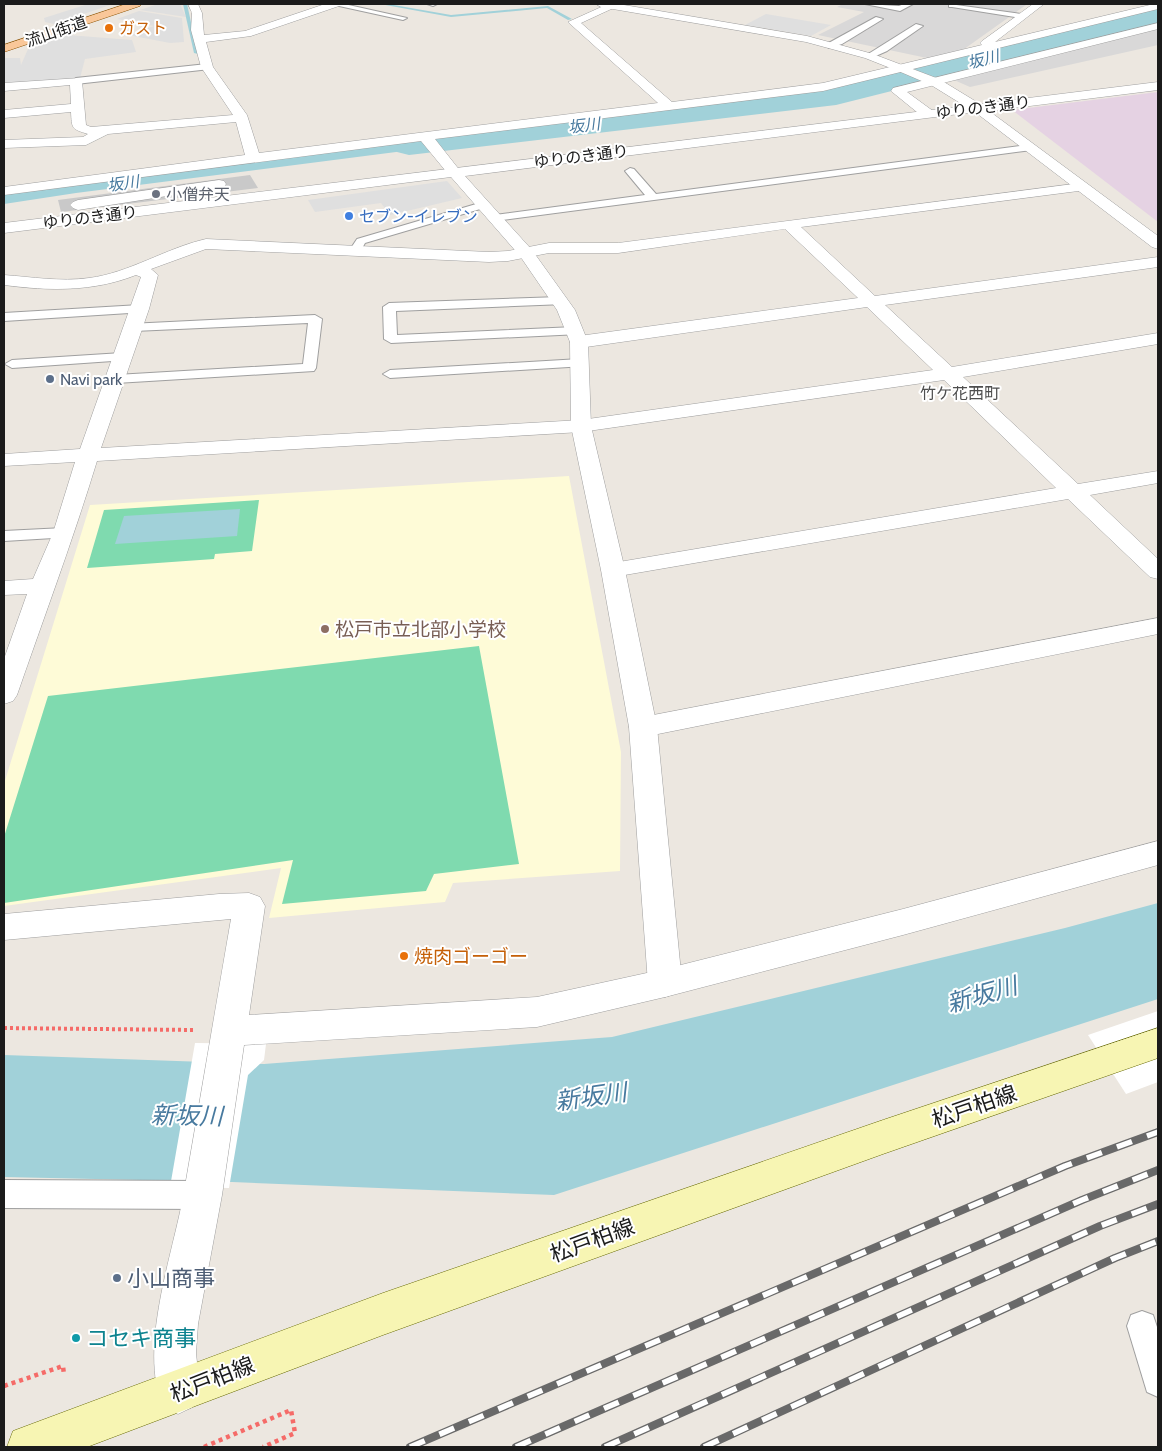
<svg xmlns="http://www.w3.org/2000/svg" width="1162" height="1451" font-family="Cabin,'Noto Sans JP',sans-serif">
  <style>
    .residential { fill: #d9d8d8 }
    .industrial { fill: #e5d2e3 }
    .education { fill: #fefbd7 }
    .religious { fill: #c9c9c9 }
    .pitch { fill: #7fdaaf }
    .parking { fill: #dfdfdf }
    .water { fill: #a1d1d9 }
    .pier { fill: #fff }
    .lines { fill: none; stroke-linecap: round; stroke-linejoin: round }
    .stream { fill: #a1d1d9; fill-rule: evenodd }
    .river { fill: #a1d1d9; fill-rule: evenodd }
    .service-casing { stroke: #9f9f9f; stroke-width: 2 }
    .pedestrian-casing { stroke: #9f9f9f; stroke-width: 1 }
    .minor-casing { stroke: #9f9f9f; stroke-width: 1 }
    .tertiary-casing { stroke: #9f9f9f; stroke-width: 1 }
    .secondary-casing { stroke: #696c08; stroke-width: 1 }
    .primary-casing { stroke: #8d5404; stroke-width: 1 }
    .path-far1 { stroke: #f56b68; stroke-width: 4; stroke-dasharray: 3 3; stroke-linecap: butt }
    .path { stroke: #f56b68; stroke-width: 4.5; stroke-dasharray: 4 4; stroke-linecap: butt }
    .service { fill: #fff; fill-rule: evenodd }
    .pedestrian { fill: #fff; fill-rule: evenodd }
    .minor { fill: #fff; fill-rule: evenodd }
    .tertiary { fill: #fff; fill-rule: evenodd }
    .secondary { fill: #f7f5b3; fill-rule: evenodd }
    .primary { fill: #f9c799; fill-rule: evenodd }
    .rail-casing { stroke: #696969; stroke-width: 8 }
    .rail { stroke: #fff; stroke-width: 5.5; stroke-dasharray: 16; stroke-linecap: butt }
    .food-dot { fill: #e8710a; stroke: #fff; stroke-width: 2 }
    .worship-dot { fill: #6b7280; stroke: #fff; stroke-width: 2 }
    .shop-dot { fill: #3f7fe0; stroke: #fff; stroke-width: 2 }
    .service-dot { fill: #5c6f8a; stroke: #fff; stroke-width: 2 }
    .education-dot { fill: #8d6e63; stroke: #fff; stroke-width: 2 }
    .culture-dot { fill: #0f9aa8; stroke: #fff; stroke-width: 2 }
    .labels { text-anchor: middle; stroke-width: 4; stroke-linejoin: round; paint-order: stroke }
    .far-food-label { font-size: 16px; fill: #c56008; stroke: #fff; text-anchor: start }
    .far-street-label { font-size: 16px; fill: #1b1b1b; stroke: #fff }
    .far-water-label { font-size: 16px; font-style: italic; fill: #487a9f; stroke: #fff }
    .far-worship-label { font-size: 16px; fill: #5b616d; stroke: #fff; text-anchor: start }
    .far-shop-label { font-size: 16px; fill: #366cbe; stroke: #fff; text-anchor: start }
    .far-service-label { font-size: 16px; fill: #4e5e75; stroke: #fff; text-anchor: start }
    .far-neighbourhood-label { font-size: 16px; fill: #4e4e4e; stroke: #fff }
    .education-label { font-size: 19px; fill: #785e54; stroke: #fff; text-anchor: start }
    .food-label { font-size: 19px; fill: #c56008; stroke: #fff; text-anchor: start }
    .near-street-label { font-size: 22px; fill: #1b1b1b; stroke: #fff }
    .near-service-label { font-size: 22px; fill: #4e5e75; stroke: #fff; text-anchor: start }
    .near-culture-label { font-size: 22px; fill: #0d838f; stroke: #fff; text-anchor: start }
    .near-water-label { font-size: 24px; font-style: italic; fill: #487a9f; stroke: #fff }
  </style>
  <rect width="100%" height="100%" fill="#ece7e0"/>
  <g class="residential">
    <polygon points="843,4 1021,4 1026,5 960,52 927,58 818,35 864,12 837,7"/>
    <polygon points="1158,29 1158,45 970,87 954,80"/>
  </g>
  <polygon class="industrial" points="1158,92 1158,222 1012,110"/>
  <polygon class="education" points="569,476 621,752 620,871 453,883 445,902 269,918 281,868 4,906 4,784 90,505"/>
  <polygon class="religious" points="250,175 258,188 61,212 58,200"/>
  <g class="pitch">
    <polygon points="259,500 252,551 215,554 214,559 87,568 104,510"/>
    <polygon points="479,646 519,864 434,874 426,891 282,904 293,860 4,903 4,837 48,696"/>
  </g>
  <g class="parking">
    <polygon points="84,4 113,4 54,24 45,22 44,18 85,5"/>
    <polygon points="158,4 180,4 186,17 140,10"/>
    <polygon points="139,11 182,18 184,42 170,43 128,35 154,26 117,19"/>
    <polygon points="766,14 831,25 811,36 745,25"/>
    <polygon points="68,35 132,40 136,52 85,59 80,78 4,85 4,58 20,58 21,65 28,49"/>
    <polygon points="447,181 462,198 390,215 381,203 315,212 308,200"/>
  </g>
  <g class="water">
    <polygon points="497,129 505,138 76,193 4,204 4,194"/>
    <polygon points="240,509 237,536 115,544 124,516"/>
    <polygon points="1158,903 1158,999 554,1195 232,1182 4,1177 4,1055 264,1064 612,1037 1065,928"/>
  </g>
  <g class="pier">
    <polygon points="1158,1011 1158,1082 1126,1094 1088,1035"/>
    <polygon points="195,1043 266,1044 264,1060 248,1075 229,1188 170,1187"/>
  </g>
  <g class="lines">
    <g class="stream">
      <polygon points="183,4 187,4 198,54 194,53"/>
      <polygon points="380,4 388,4 451,15 548,6 572,19 568,20 547,8 451,17"/>
      <polygon points="1131,21 1158,26 1158,28 1131,23"/>
    </g>
    <polygon class="river" points="1158,8 1158,24 836,105 409,155 397,152 392,145 397,138 409,135 836,87"/>
    <defs>
      <g id="service">
        <polygon points="330,4 344,4 407,18 403,20"/>
        <polygon points="427,4 437,4 433,6"/>
        <polygon points="865,4 899,6 904,4 913,4 900,11"/>
        <polygon points="949,4 1021,14 1025,16 1021,18 952,7 949,7"/>
        <polygon points="876,17 883,19 842,44 829,48 825,45"/>
        <polygon points="916,24 923,26 887,51 869,59 865,56"/>
        <polygon points="207,64 210,65 210,69 76,84 72,81 76,78"/>
        <polygon points="1028,145 1032,146 1032,150 495,221 489,218 495,215 645,195 625,171 630,168 634,169 656,194"/>
        <polygon points="483,202 489,205 487,207 365,243 359,254 351,254 349,251 357,239"/>
        <polygon points="560,297 565,298 566,301 565,304 396,311 397,335 575,327 582,331 580,334 391,343 384,339 383,307 389,303"/>
        <polygon points="140,305 146,309 145,312 4,321 4,313"/>
        <polygon points="315,315 322,319 316,368 314,371 116,383 111,382 109,379 111,376 116,375 303,364 308,323 134,331 129,330 127,327 129,324"/>
        <polygon points="122,353 129,357 127,360 12,368 5,364 12,360"/>
        <polygon points="580,359 585,360 587,363 585,366 390,378 383,374 390,370"/>
        <polygon points="64,528 70,529 72,533 70,537 4,541 4,531"/>
        <polygon points="4,1180 203,1181 213,1185 217,1195 213,1205 203,1209 4,1208"/>
        <polygon points="1142,1311 1153,1315 1158,1330 1158,1397 1147,1392 1127,1326 1131,1315"/>
      </g>
      <polygon id="pedestrian" points="219,180 224,181 226,184 224,187 78,210 73,208 70,205 73,202 78,200"/>
      <g id="minor">
        <path d="M188,4h10l4,9 2,22 41,-4 80,-27h15l-1,2 -88,30 -45,6 7,25 34,48 12,38 399,-50 -90,-81 40,-18h14l-41,19 91,79 151,-19 159,-38 -2,-2 2,-2 51,-37h11l-49,38 159,-38h4v5l-335,82 -388,48 26,33 -2,3h-10l-28,-34 -417,54v-8l241,-32 -9,-33 -128,12 -22,11 -82,3v-8l79,-3 5,-3c-17,-5 -16,-6 -17,-22l-67,6v-8l67,-6 -1,-19 -66,6v-8l76,-5 2,3 4,44 5,2 142,-12 -32,-48 -10,-37 1,-17z"/>
        <polygon points="1158,23 1158,29 907,92 933,111 935,114 933,117 923,117 891,91 893,88"/>
        <path d="M1081,183l5,1 2,3 -2,3 -285,37 74,69 283,-39v10l-273,38 67,62 206,-34v11l-195,33 115,107 80,-13v12l-68,12 68,64v20l-8,-2 -82,-78 -455,78 -8,-2 -4,-5 4,-5 8,-2 443,-75 -112,-108 -363,52 -484,29c-24,79 -53,156 -80,234l-4,6 -9,3v-45l23,-65 -23,1v-14l29,-2 20,-46 22,-71 -71,4v-12l76,-5 61,-172 -5,-2c-43,17 -87,16 -132,10v-10c28,2 56,7 85,3 40,-5 77,-30 117,-39l283,13 19,-1 41,-8h69zM785,229l73,69 -279,38 -7,2 -2,4 2,4 7,2 288,-41 66,63 -352,50 -480,28 48,-139 9,-34 -7,-6 55,-20 283,13 19,-1 41,-8h69z"/>
        <polygon points="1158,618 1158,634 643,737 633,734 629,727 633,720 643,717"/>
        <path d="M1158,841v24l-255,70 -238,62 -128,30 -293,18 -22,150 -24,129 -2,29 4,39 -7,15 -15,7 -15,-7c-25,-60 10,-152 21,-215 16,-91 31,-182 47,-273l-227,21v-26l215,-20 30,-1 11,4 5,9 -16,109 288,-18 128,-28 238,-60z"/>
      </g>
      <polygon id="tertiary" points="596,4 618,4 807,36 873,54 939,79 980,104 1158,82 1158,90 989,111 1158,236 1158,249 1152,247 975,112 465,176 532,250 575,310 588,342 591,426 625,570 657,727 682,983 677,993 665,997 653,993 648,983 629,727 601,570 571,426 570,342 557,310 520,256 451,177 4,233 4,223 965,106 931,85 903,73 865,58 806,42 601,7"/>
      <polygon id="secondary" points="1158,1028 1158,1058 883,1154 383,1335 87,1447 7,1447 13,1431 29,1425 383,1293 883,1120"/>
      <polygon id="primary" points="126,4 141,4 140,6 4,52 4,45"/>
    </defs>
    <use href="#service" class="service-casing"/>
    <use href="#pedestrian" class="pedestrian-casing"/>
    <use href="#minor" class="minor-casing"/>
    <use href="#tertiary" class="tertiary-casing"/>
    <use href="#secondary" class="secondary-casing"/>
    <use href="#primary" class="primary-casing"/>
    <polyline class="path-far1" points="4,1028 193,1030"/>
    <g class="path">
      <polyline points="4,1386 63,1366 64,1375"/>
      <polyline points="204,1447 291,1410 295,1433 263,1447"/>
    </g>
    <use href="#service" class="service"/>
    <use href="#pedestrian" class="pedestrian"/>
    <use href="#minor" class="minor"/>
    <use href="#tertiary" class="tertiary"/>
    <use href="#secondary" class="secondary"/>
    <use href="#primary" class="primary"/>
    <defs>
      <g id="rail">
        <polyline points="410,1447 1065,1166 1158,1132"/>
        <polyline points="516,1447 1082,1200 1158,1170"/>
        <polyline points="605,1447 1100,1226 1158,1204"/>
        <polyline points="704,1447 1115,1258 1158,1241"/>
      </g>
    </defs>
    <use href="#rail" class="rail-casing"/>
    <use href="#rail" class="rail"/>
  </g>
  <g class="food-dot">
    <circle cx="109" cy="28" r="5"/>
    <circle cx="404" cy="956" r="5"/>
  </g>
  <circle class="worship-dot" cx="156" cy="194" r="5"/>
  <circle class="shop-dot" cx="349" cy="216" r="5"/>
  <g class="service-dot">
    <circle cx="50" cy="379" r="5"/>
    <circle cx="117" cy="1278" r="5"/>
  </g>
  <circle class="education-dot" cx="325" cy="629" r="5"/>
  <circle class="culture-dot" cx="76" cy="1338" r="5"/>
  <g class="labels">
    <g class="far-food-label">
      <text x="119" y="34">ガスト</text>
    </g>
    <g class="far-street-label">
      <text transform="translate(56 31) rotate(-19)" y="6">流山街道</text>
      <text transform="translate(983 107) rotate(-7)" y="6">ゆりのき通り</text>
      <text transform="translate(581 156) rotate(-7)" y="6">ゆりのき通り</text>
      <text transform="translate(90 217) rotate(-7)" y="6">ゆりのき通り</text>
    </g>
    <g class="far-water-label">
      <text transform="translate(983 59) rotate(-14)" y="6">坂川</text>
      <text transform="translate(584 125) rotate(-7)" y="6">坂川</text>
      <text transform="translate(123 183) rotate(-8)" y="6">坂川</text>
    </g>
    <g class="far-worship-label">
      <text x="166" y="200">小僧弁天</text>
    </g>
    <g class="far-shop-label">
      <text x="359" y="222">セブン-イレブン</text>
    </g>
    <g class="far-service-label">
      <text x="60" y="385">Navi park</text>
    </g>
    <g class="far-neighbourhood-label">
      <text x="960" y="399">竹ケ花西町</text>
    </g>
    <g class="education-label">
      <text x="335" y="636">松戸市立北部小学校</text>
    </g>
    <g class="food-label">
      <text x="414" y="963">焼肉ゴーゴー</text>
    </g>
    <g class="near-street-label">
      <text transform="translate(974 1106) rotate(-19)" y="8">松戸柏線</text>
      <text transform="translate(592 1240) rotate(-20)" y="8">松戸柏線</text>
      <text transform="translate(212 1379) rotate(-21)" y="8">松戸柏線</text>
    </g>
    <g class="near-service-label">
      <text x="127" y="1286">小山商事</text>
    </g>
    <g class="near-culture-label">
      <text x="86" y="1346">コセキ商事</text>
    </g>
    <g class="near-water-label">
      <text transform="translate(982 995) rotate(-16)" y="8">新坂川</text>
      <text transform="translate(591 1097) rotate(-8)" y="8">新坂川</text>
      <text transform="translate(187 1116) rotate(1)" y="8">新坂川</text>
    </g>
  </g>
  <rect width="1162" height="1451" fill="none" stroke="#1b1b1b" stroke-width="10"/>
</svg>
